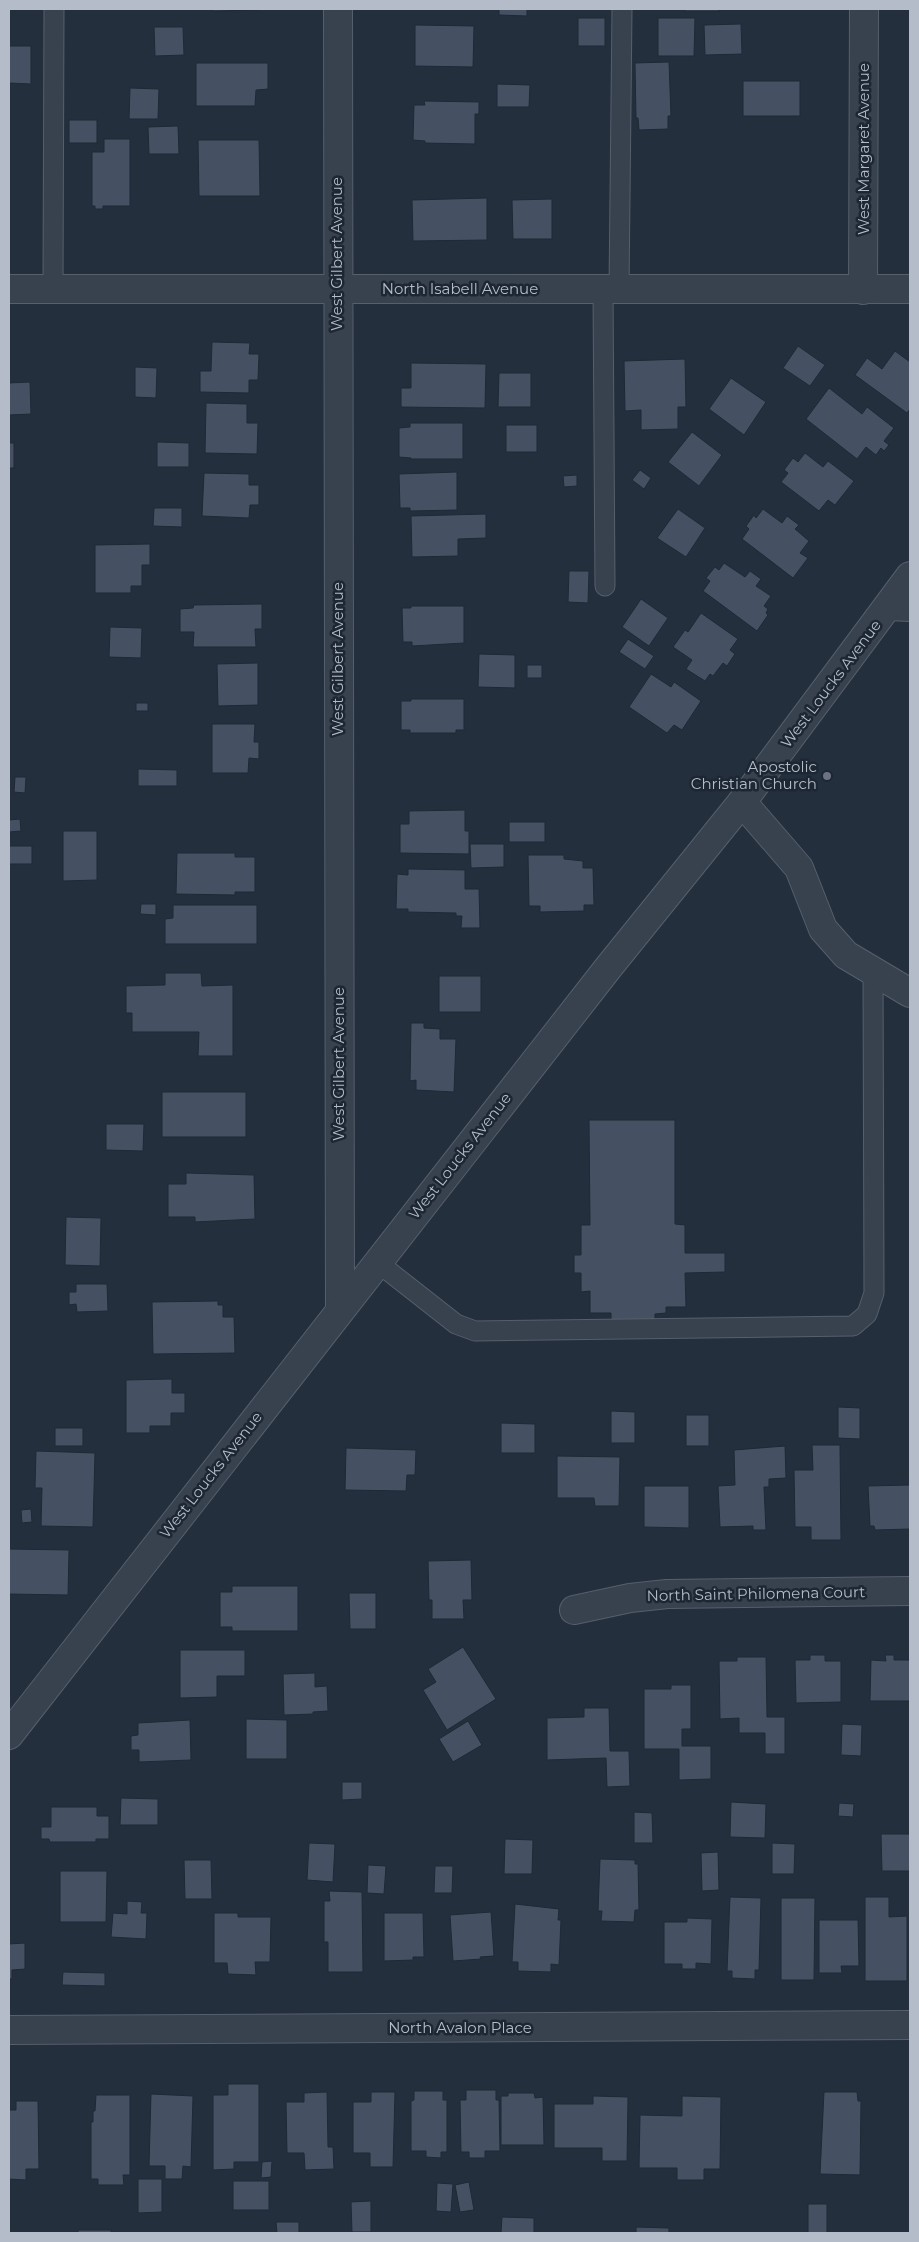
<svg xmlns="http://www.w3.org/2000/svg" width="919" height="2242" font-family="Montserrat,sans-serif">
  <style>
    .building { fill: #455162; stroke: #1f2835 }
    .lines { fill: none; stroke-linecap: round; stroke-linejoin: round }
    .service-casing { stroke: #565f6c; stroke-width: 21 }
    .minor-casing { stroke: #565f6c; stroke-width: 30 }
    .tertiary-casing { stroke: #565f6c; stroke-width: 30 }
    .service { stroke: #38414e; stroke-width: 19 }
    .minor { stroke: #38414e; stroke-width: 28 }
    .tertiary { stroke: #38414e; stroke-width: 28 }
    .worship-dot { fill: #6b7280; stroke: #1d2633; stroke-width: 2 }
    .labels { text-anchor: middle; stroke-width: 5; stroke-linejoin: round; paint-order: stroke }
    .street-label { font-size: 15px; fill: #b4bcc9; stroke: #1d2633 }
    .poi-label { font-size: 15px; fill: #b4bcc9; stroke: #1d2633; text-anchor: end }
  </style>
  <rect width="100%" height="100%" fill="#242f3e"/>
  <g class="building">
    <polygon points="213,9 258,9 258,10 213,11"/>
    <polygon points="499,9 527,9 527,16 499,15"/>
    <rect x="685" y="9" width="34" height="2"/>
    <rect x="578" y="18" width="27" height="28"/>
    <polygon points="658,18 695,18 694,56 658,56"/>
    <polygon points="741,24 742,54 705,55 704,25"/>
    <polygon points="415,25 474,26 473,67 415,66"/>
    <polygon points="154,27 183,27 184,55 155,56"/>
    <polygon points="9,46 31,46 31,84 9,83"/>
    <polygon points="669,62 671,116 668,116 668,129 639,130 638,118 636,118 635,63"/>
    <polygon points="196,63 268,63 268,89 256,90 255,106 196,106"/>
    <rect x="743" y="81" width="57" height="35"/>
    <polygon points="497,84 530,85 529,107 497,107"/>
    <polygon points="130,88 159,89 158,119 129,119"/>
    <polygon points="424,101 479,102 479,114 475,114 475,144 425,143 425,141 413,140 414,105 425,105"/>
    <rect x="69" y="120" width="28" height="23"/>
    <polygon points="178,126 179,154 149,154 148,127"/>
    <polygon points="104,139 130,139 130,206 103,206 103,209 95,209 95,206 92,206 92,152 104,152"/>
    <polygon points="198,140 259,140 260,196 199,196"/>
    <polygon points="487,198 487,240 413,241 412,200"/>
    <polygon points="552,199 552,239 513,239 512,200"/>
    <polygon points="212,342 250,343 249,354 259,354 258,380 249,380 249,393 200,392 200,371 211,371"/>
    <polygon points="798,346 825,365 810,386 783,368"/>
    <polygon points="895,351 910,362 910,409 907,413 855,375 867,358 882,369"/>
    <polygon points="685,359 686,407 678,407 678,429 641,430 641,410 625,411 624,361"/>
    <polygon points="411,363 486,364 485,408 401,407 401,388 411,388"/>
    <polygon points="135,367 157,368 156,398 135,397"/>
    <polygon points="499,373 531,373 531,407 498,407"/>
    <polygon points="731,378 766,402 744,435 709,409"/>
    <polygon points="30,382 31,414 9,415 9,383"/>
    <polygon points="829,388 862,414 867,407 894,428 884,441 889,445 884,451 881,448 876,455 866,447 857,459 806,419"/>
    <polygon points="206,403 247,404 247,423 258,423 257,454 205,453"/>
    <polygon points="410,423 463,423 463,459 411,459 411,458 399,457 399,428 410,427"/>
    <rect x="506" y="425" width="31" height="27"/>
    <polygon points="692,432 722,455 699,486 668,462"/>
    <polygon points="157,442 189,443 189,467 157,467"/>
    <rect x="9" y="443" width="5" height="25"/>
    <polygon points="805,453 823,467 828,461 854,481 835,505 828,500 819,511 781,482 788,473 784,470 793,458 798,462"/>
    <polygon points="640,470 651,478 644,489 632,480"/>
    <polygon points="457,472 457,510 410,511 410,508 400,508 399,474"/>
    <polygon points="204,473 249,474 249,485 259,485 259,505 250,505 249,518 202,516"/>
    <polygon points="577,475 577,486 564,487 563,476"/>
    <polygon points="154,508 182,508 182,527 153,526"/>
    <polygon points="678,509 705,528 686,557 657,538"/>
    <polygon points="763,509 782,523 787,516 799,525 795,529 809,541 800,553 808,558 793,578 742,539 749,529 746,526 754,515 756,518"/>
    <polygon points="486,514 486,538 458,539 458,556 412,557 411,516"/>
    <polygon points="150,544 150,565 142,565 142,586 131,586 131,593 95,593 95,545"/>
    <polygon points="724,563 745,577 750,571 761,579 756,586 771,596 764,606 768,609 766,613 768,615 757,631 703,591 710,581 706,578 715,567 719,570"/>
    <polygon points="569,571 589,571 588,603 568,602"/>
    <polygon points="641,599 668,618 649,646 622,627"/>
    <polygon points="262,604 262,629 255,629 256,647 193,647 194,632 180,632 180,609 193,608 194,605"/>
    <polygon points="411,606 464,606 464,643 412,646 412,642 403,642 402,608 411,608"/>
    <polygon points="701,613 738,639 730,650 735,654 727,666 723,663 713,676 710,674 705,681 686,669 692,660 673,647 685,630 688,632"/>
    <polygon points="110,627 142,628 141,658 109,657"/>
    <polygon points="628,639 654,656 645,669 619,652"/>
    <polygon points="479,654 515,655 515,688 478,687"/>
    <polygon points="258,663 258,705 218,706 217,664"/>
    <rect x="527" y="665" width="15" height="13"/>
    <polygon points="651,674 671,687 674,682 701,701 682,730 674,725 667,733 629,707"/>
    <polygon points="411,699 464,699 464,730 456,730 456,733 410,733 410,730 401,730 401,701 411,701"/>
    <rect x="136" y="703" width="12" height="8"/>
    <polygon points="212,724 255,724 254,742 259,742 259,759 249,758 248,773 212,773"/>
    <polygon points="138,769 177,770 177,786 138,786"/>
    <polygon points="15,777 26,777 25,793 14,792"/>
    <polygon points="465,810 465,831 469,831 469,854 400,853 400,824 409,824 409,811"/>
    <polygon points="20,819 21,831 9,832 9,820"/>
    <rect x="509" y="822" width="36" height="20"/>
    <polygon points="63,831 97,831 97,880 63,881"/>
    <polygon points="470,844 504,844 504,867 471,868"/>
    <rect x="9" y="846" width="23" height="18"/>
    <polygon points="177,853 235,853 235,857 255,857 255,892 235,892 235,895 176,894"/>
    <polygon points="528,855 564,855 564,859 583,861 583,868 593,868 594,905 584,905 584,911 540,912 540,906 529,906"/>
    <polygon points="408,869 465,870 465,889 479,889 480,928 461,928 462,916 456,916 456,913 408,912 408,909 396,909 397,874 408,875"/>
    <polygon points="141,904 156,904 156,915 140,914"/>
    <polygon points="173,905 257,905 257,944 165,944 165,919 173,918"/>
    <polygon points="165,973 201,973 202,986 233,985 233,1056 198,1056 199,1032 132,1032 132,1013 126,1013 126,986 165,985"/>
    <rect x="439" y="976" width="42" height="36"/>
    <polygon points="411,1023 424,1023 424,1028 440,1029 440,1039 456,1039 454,1092 416,1090 416,1080 410,1081"/>
    <rect x="162" y="1092" width="84" height="45"/>
    <polygon points="589,1120 675,1120 675,1224 685,1225 685,1253 725,1253 725,1272 685,1273 686,1307 666,1307 666,1313 655,1314 655,1322 611,1322 611,1313 590,1313 590,1291 581,1292 581,1273 574,1273 574,1255 581,1255 581,1225 590,1225"/>
    <polygon points="106,1124 144,1124 143,1151 106,1150"/>
    <polygon points="186,1173 254,1175 255,1219 195,1222 195,1217 168,1217 168,1184 186,1184"/>
    <polygon points="66,1217 101,1218 100,1266 65,1265"/>
    <polygon points="76,1284 107,1284 108,1311 77,1312 76,1304 69,1305 69,1292 76,1292"/>
    <polygon points="218,1301 218,1305 223,1305 223,1317 234,1317 235,1353 153,1354 152,1302"/>
    <polygon points="172,1379 172,1393 185,1393 185,1413 171,1413 171,1426 150,1426 150,1433 126,1433 126,1380"/>
    <polygon points="838,1407 860,1408 860,1439 838,1438"/>
    <polygon points="611,1411 635,1412 635,1443 611,1443"/>
    <rect x="686" y="1415" width="23" height="31"/>
    <polygon points="501,1423 535,1424 535,1453 501,1453"/>
    <rect x="55" y="1428" width="28" height="18"/>
    <polygon points="812,1445 840,1445 841,1540 811,1540 811,1527 795,1527 794,1470 813,1470"/>
    <polygon points="785,1446 786,1478 769,1479 769,1487 764,1487 766,1530 753,1530 753,1526 720,1527 718,1486 735,1485 734,1450"/>
    <polygon points="346,1448 416,1450 415,1475 407,1475 406,1491 345,1490"/>
    <polygon points="36,1451 95,1453 93,1527 41,1526 42,1488 35,1488"/>
    <polygon points="557,1456 620,1457 619,1506 595,1506 594,1498 557,1498"/>
    <polygon points="910,1485 910,1529 875,1530 874,1526 870,1526 868,1486"/>
    <polygon points="644,1486 689,1486 689,1528 644,1527"/>
    <polygon points="31,1509 32,1522 22,1523 21,1510"/>
    <polygon points="9,1549 69,1550 68,1595 9,1594"/>
    <polygon points="471,1560 472,1600 463,1600 464,1619 432,1619 432,1600 429,1600 428,1561"/>
    <polygon points="232,1586 298,1586 298,1631 232,1631 232,1627 220,1627 220,1592 232,1592"/>
    <polygon points="349,1593 376,1593 376,1629 350,1629"/>
    <polygon points="463,1647 496,1699 447,1730 423,1690 436,1682 428,1669"/>
    <polygon points="180,1650 245,1650 245,1676 217,1676 217,1697 180,1698"/>
    <polygon points="810,1655 825,1655 825,1661 841,1661 841,1702 796,1703 795,1660 810,1660"/>
    <polygon points="885,1655 894,1655 894,1660 910,1660 910,1701 870,1701 871,1660 886,1661"/>
    <polygon points="737,1657 766,1657 767,1717 785,1717 785,1754 765,1754 765,1733 739,1733 739,1718 720,1719 719,1661 737,1661"/>
    <polygon points="315,1673 315,1687 327,1686 328,1711 313,1712 313,1714 284,1715 283,1674"/>
    <polygon points="671,1685 691,1685 691,1729 682,1729 682,1746 711,1746 711,1779 679,1780 679,1749 644,1749 644,1689 671,1689"/>
    <polygon points="584,1708 609,1708 610,1751 629,1751 630,1786 607,1787 606,1758 547,1760 547,1718 584,1717"/>
    <polygon points="246,1719 287,1720 287,1759 246,1759"/>
    <polygon points="190,1720 191,1760 139,1762 139,1750 131,1750 131,1736 138,1735 138,1723"/>
    <polygon points="468,1721 482,1745 453,1762 439,1739"/>
    <polygon points="842,1724 862,1725 861,1756 841,1755"/>
    <polygon points="342,1782 362,1782 362,1799 342,1800"/>
    <polygon points="121,1798 158,1799 158,1825 120,1825"/>
    <polygon points="731,1802 766,1804 765,1838 730,1837"/>
    <polygon points="839,1803 854,1804 853,1817 838,1816"/>
    <polygon points="51,1807 97,1807 97,1816 109,1816 109,1839 96,1839 96,1842 50,1842 49,1839 41,1839 41,1827 51,1827"/>
    <polygon points="634,1812 652,1813 653,1843 634,1843"/>
    <polygon points="881,1834 910,1834 910,1871 882,1871"/>
    <polygon points="505,1839 533,1840 532,1874 504,1874"/>
    <polygon points="309,1843 335,1844 333,1882 307,1880"/>
    <polygon points="772,1843 795,1844 794,1874 772,1874"/>
    <polygon points="718,1852 719,1890 702,1891 701,1853"/>
    <polygon points="600,1859 635,1860 635,1864 638,1864 639,1910 635,1910 634,1922 601,1921 602,1911 598,1911"/>
    <polygon points="184,1860 211,1860 212,1899 185,1899"/>
    <polygon points="368,1865 386,1866 384,1894 367,1893"/>
    <polygon points="435,1866 453,1866 452,1893 434,1893"/>
    <polygon points="60,1871 107,1871 106,1922 60,1922"/>
    <polygon points="329,1891 362,1892 363,1972 328,1972 328,1942 324,1942 324,1901 330,1901"/>
    <polygon points="730,1897 761,1898 759,1970 755,1970 755,1979 732,1978 732,1971 727,1971"/>
    <polygon points="865,1897 889,1897 889,1917 907,1916 907,1981 865,1981"/>
    <polygon points="781,1898 815,1898 814,1980 781,1980"/>
    <polygon points="127,1901 142,1902 141,1913 147,1913 146,1939 111,1937 113,1913 127,1914"/>
    <polygon points="515,1904 559,1909 558,1920 561,1920 559,1965 551,1964 551,1972 518,1971 518,1962 512,1962"/>
    <polygon points="491,1912 494,1956 480,1957 481,1959 453,1961 450,1915"/>
    <polygon points="214,1913 238,1913 238,1917 271,1917 270,1962 255,1962 256,1975 228,1974 227,1963 214,1963"/>
    <polygon points="384,1913 423,1913 424,1957 413,1957 413,1960 384,1961"/>
    <polygon points="687,1918 712,1919 711,1964 696,1963 696,1969 682,1969 682,1964 664,1964 664,1922 687,1922"/>
    <polygon points="819,1920 858,1920 859,1966 841,1966 842,1973 819,1973"/>
    <polygon points="25,1943 25,1969 12,1970 12,1979 9,1979 9,1944"/>
    <polygon points="63,1972 105,1973 105,1986 62,1985"/>
    <polygon points="228,2084 259,2084 259,2162 234,2162 234,2169 213,2170 213,2095 228,2095"/>
    <polygon points="466,2090 496,2090 496,2100 499,2100 500,2151 485,2151 485,2158 469,2158 469,2152 461,2152 460,2100 466,2100"/>
    <polygon points="414,2091 443,2091 443,2100 447,2100 447,2152 441,2152 441,2158 426,2157 426,2151 411,2151 411,2101 414,2100"/>
    <polygon points="327,2092 328,2147 333,2147 334,2169 305,2170 304,2153 287,2153 286,2102 304,2102 304,2093"/>
    <polygon points="371,2092 395,2092 393,2167 370,2167 370,2153 353,2153 353,2102 371,2102"/>
    <polygon points="824,2092 857,2092 858,2101 861,2101 860,2175 820,2174"/>
    <polygon points="508,2093 534,2093 535,2098 543,2097 544,2145 501,2145 501,2096 508,2096"/>
    <polygon points="151,2094 193,2096 191,2167 183,2166 182,2179 165,2179 165,2166 149,2166"/>
    <polygon points="96,2095 130,2095 130,2175 123,2175 124,2185 98,2185 98,2179 91,2179 91,2122 93,2122 93,2111 95,2111"/>
    <polygon points="593,2096 628,2097 627,2161 602,2161 602,2148 554,2148 554,2104 593,2104"/>
    <polygon points="682,2096 721,2097 720,2169 704,2169 704,2180 677,2180 677,2168 639,2168 640,2115 682,2116"/>
    <polygon points="16,2101 38,2101 39,2169 26,2169 26,2180 9,2179 9,2110 16,2110"/>
    <polygon points="272,2161 271,2177 261,2178 262,2162"/>
    <polygon points="138,2179 162,2179 162,2212 138,2213"/>
    <rect x="233" y="2181" width="36" height="29"/>
    <polygon points="469,2182 474,2210 460,2212 455,2185"/>
    <polygon points="437,2183 453,2184 451,2212 436,2211"/>
    <polygon points="371,2201 371,2232 352,2232 351,2202"/>
    <rect x="808" y="2204" width="19" height="29"/>
    <polygon points="502,2217 534,2218 534,2233 501,2233"/>
    <polygon points="276,2222 299,2222 299,2233 277,2233"/>
    <polygon points="636,2227 669,2228 669,2233 636,2233"/>
    <rect x="78" y="2230" width="33" height="3"/>
  </g>
  <g class="lines">
    <defs>
      <g id="service">
        <polyline points="53,289 54,9"/>
        <polyline points="603,290 605,586"/>
        <polyline points="619,290 622,9"/>
        <polyline points="377,1262 456,1324 475,1331 853,1326 867,1314 874,1293 873,972"/>
      </g>
      <g id="minor">
        <polyline points="338,9 340,1309"/>
        <polyline points="9,289 910,289"/>
        <polyline points="863,290 864,9"/>
        <polyline points="889,606 910,607"/>
        <polyline points="742,802 799,868 823,929 846,955 910,993"/>
        <polyline points="574,1610 630,1598 667,1594 910,1591"/>
        <polyline points="9,2030 910,2025"/>
      </g>
      <polyline id="tertiary" points="9,1735 608,968 742,802 910,576"/>
    </defs>
    <use href="#service" class="service-casing"/>
    <use href="#minor" class="minor-casing"/>
    <use href="#tertiary" class="tertiary-casing"/>
    <use href="#service" class="service"/>
    <use href="#minor" class="minor"/>
    <use href="#tertiary" class="tertiary"/>
  </g>
  <circle class="worship-dot" cx="827" cy="776" r="5"/>
  <g class="labels">
    <g class="street-label">
      <text transform="translate(864 149) rotate(-90)" y="5">West Margaret Avenue</text>
      <text transform="translate(337 254) rotate(-90)" y="5">West Gilbert Avenue</text>
      <text x="460" y="294">North Isabell Avenue</text>
      <text transform="translate(338 659) rotate(-90)" y="5">West Gilbert Avenue</text>
      <text transform="translate(831 684) rotate(-53)" y="5">West Loucks Avenue</text>
      <text transform="translate(339 1064) rotate(-90)" y="5">West Gilbert Avenue</text>
      <text transform="translate(460 1156) rotate(-52)" y="5">West Loucks Avenue</text>
      <text transform="translate(211 1475) rotate(-52)" y="5">West Loucks Avenue</text>
      <text transform="translate(756 1594) rotate(-1)" y="5">North Saint Philomena Court</text>
      <text x="460" y="2033">North Avalon Place</text>
    </g>
    <g class="poi-label">
      <text x="817" y="772">Apostolic<tspan x="817" dy="17">Christian Church</tspan></text>
    </g>
  </g>
  <rect width="919" height="2242" fill="none" stroke="#b4bcc9" stroke-width="20"/>
</svg>
